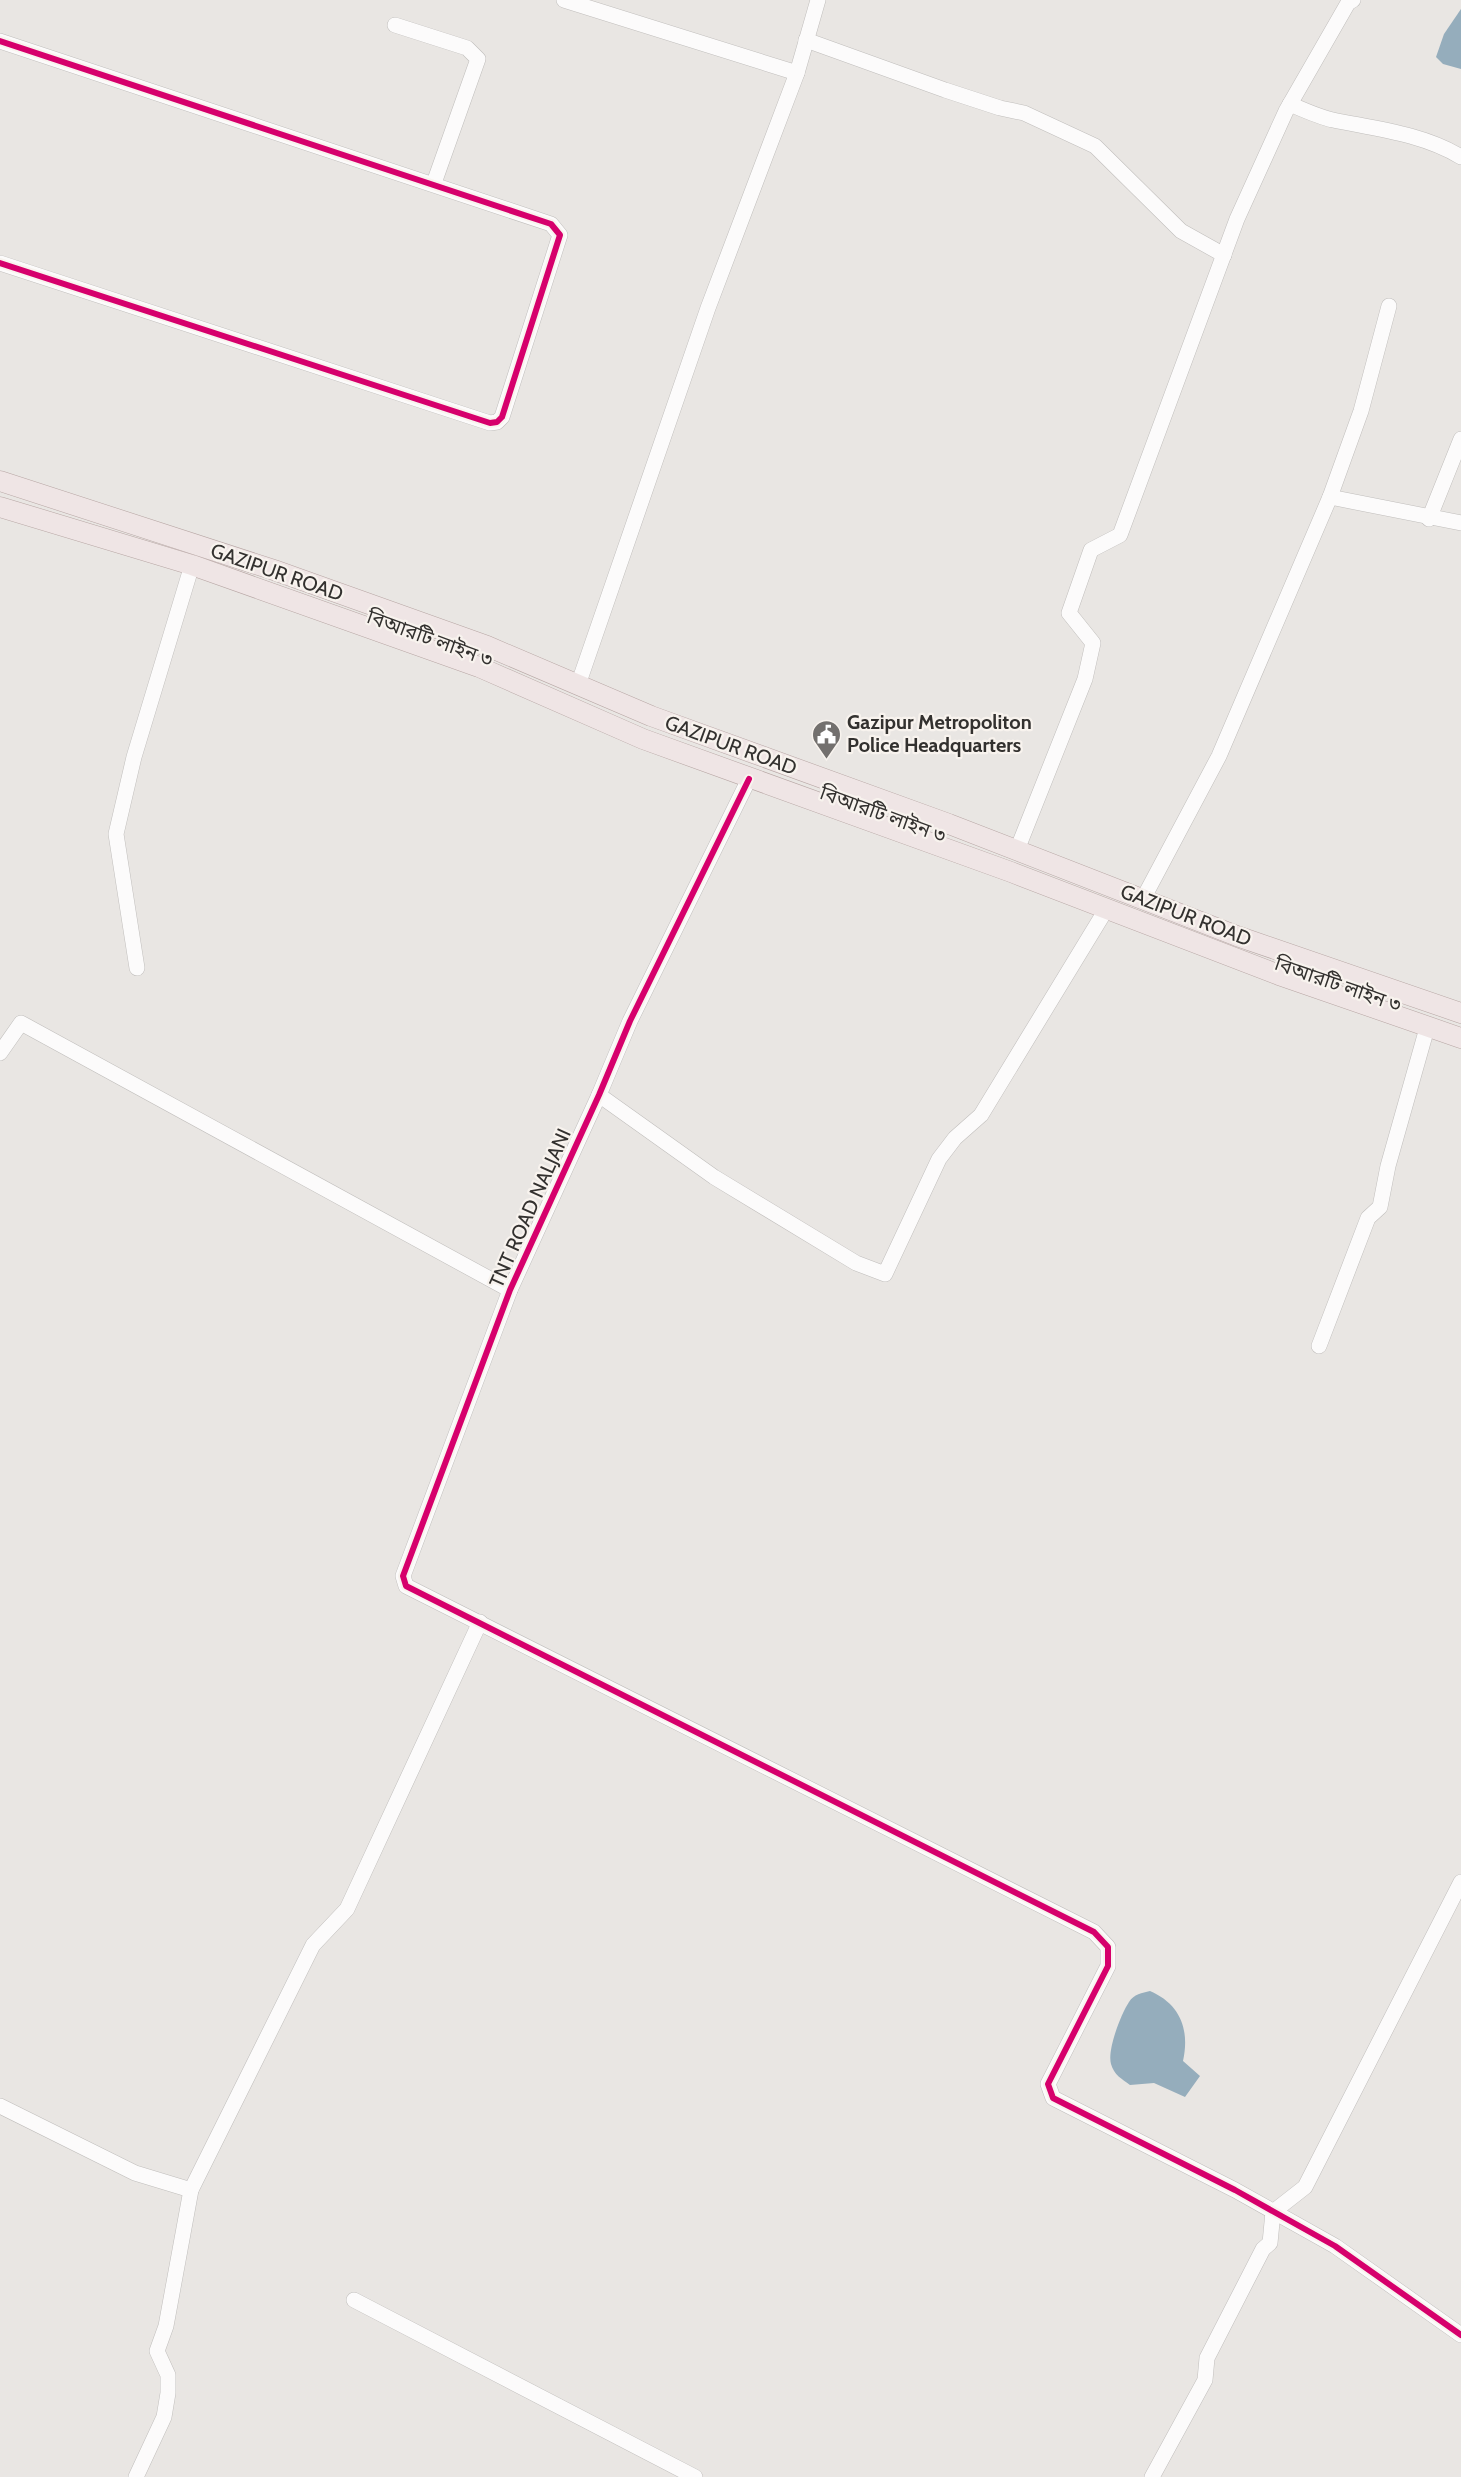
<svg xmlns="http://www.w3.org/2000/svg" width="1461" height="2477" font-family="Cabin,'Noto Sans Bengali',sans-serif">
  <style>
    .water { fill: #95adbc }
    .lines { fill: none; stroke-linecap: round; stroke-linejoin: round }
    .minor-casing { stroke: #c0bebc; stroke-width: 16 }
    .major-casing { stroke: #b7a6a4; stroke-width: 21 }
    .minor { stroke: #fcfbfb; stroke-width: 15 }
    .major { stroke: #efe5e5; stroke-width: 20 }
    .cycleway-casing { stroke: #f8f3ee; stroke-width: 10 }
    .cycleway { stroke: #d6006c; stroke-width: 6 }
    .labels { text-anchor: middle; stroke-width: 4.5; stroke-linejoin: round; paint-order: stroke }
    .street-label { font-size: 20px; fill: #33312f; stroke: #f8f3ee }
    .poi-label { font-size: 20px; font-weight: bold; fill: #33312f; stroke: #f8f3ee; text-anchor: start }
  </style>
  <rect width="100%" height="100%" fill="#e9e6e3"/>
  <g class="water">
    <polygon points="1461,9 1461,69 1443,64 1436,57 1444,34"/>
    <path d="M1150,1991c30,13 40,38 33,70l17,15 -15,21 -31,-14 -24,2c-8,-6 -16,-10 -19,-21 -4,-14 10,-50 18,-62 5,-8 13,-9 21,-11z"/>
  </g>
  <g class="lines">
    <defs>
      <g id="minor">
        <polyline points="564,0 797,73"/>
        <polyline points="395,25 467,48 478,59 434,183"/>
        <polyline points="806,40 945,90 1000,108 1024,113 1095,146 1181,231 1224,255"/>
        <polyline points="0,41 551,224 560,235 502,417 497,422 490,423 0,263"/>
        <path d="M1290,104c14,6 29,13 43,16 44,9 90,14 128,37"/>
        <polyline points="1330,497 1461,523"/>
        <polyline points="1429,519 1461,439"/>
        <polyline points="578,685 708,308 797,73 818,0"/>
        <polyline points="749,779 630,1021 599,1095 510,1290 403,1576 406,1586 1094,1932 1108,1947 1108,1966 1048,2084 1053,2098 1235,2190 1335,2246 1461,2335"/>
        <polyline points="1017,850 1085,679 1093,643 1069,613 1091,550 1120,535 1237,219 1286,111 1348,3 1353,0"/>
        <polyline points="1143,899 1219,756 1330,497 1361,411 1389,306"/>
        <polyline points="137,968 116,834 134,757 192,565"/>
        <polyline points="0,1053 21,1023 510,1290"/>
        <polyline points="599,1095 714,1177 856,1263 885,1274 939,1159 955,1138 981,1115 1107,908"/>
        <polyline points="1319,1346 1368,1218 1380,1207 1388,1166 1427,1028"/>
        <polyline points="0,2106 135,2173 191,2190"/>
        <polyline points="354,2300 695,2477"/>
        <polyline points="136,2477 164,2417 168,2393 168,2375 157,2351 166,2326 191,2190 313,1945 347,1909 480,1622"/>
        <polyline points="1152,2477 1205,2380 1207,2358 1263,2249 1270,2243 1273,2212 1305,2187 1461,1882"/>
      </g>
      <g id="major">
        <polyline points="0,481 274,570 487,646 651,716 949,824 1237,936 1461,1013"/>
        <polyline points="0,507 192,565 479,667 643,739 1011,872 1279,975 1461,1038"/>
      </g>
    </defs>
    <use href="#minor" class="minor-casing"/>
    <use href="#major" class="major-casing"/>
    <use href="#minor" class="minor"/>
    <use href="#major" class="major"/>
    <defs>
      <g id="cycleway">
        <polyline points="0,41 551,224 560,235 502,417 497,422 490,423 0,263"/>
        <polyline points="749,779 630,1021 599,1095 510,1290 403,1576 406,1586 1094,1932 1108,1947 1108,1966 1048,2084 1053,2098 1235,2190 1335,2246 1461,2335"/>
      </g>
    </defs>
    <use href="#cycleway" class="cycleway-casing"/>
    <use href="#cycleway" class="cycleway"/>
  </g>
  <defs>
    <symbol id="civic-pin" viewBox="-11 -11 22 30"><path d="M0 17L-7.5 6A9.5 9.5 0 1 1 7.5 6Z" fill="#73706e" stroke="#f8f3ee"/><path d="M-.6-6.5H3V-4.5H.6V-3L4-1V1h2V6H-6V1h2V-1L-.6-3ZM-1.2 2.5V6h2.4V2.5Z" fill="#fff"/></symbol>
  </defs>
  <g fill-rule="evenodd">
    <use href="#civic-pin" x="810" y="718" width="33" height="45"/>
  </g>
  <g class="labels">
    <g class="street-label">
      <text transform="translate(277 572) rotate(19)" y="7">GAZIPUR ROAD</text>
      <text transform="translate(430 638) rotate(20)" y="7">বিআরটি লাইন ৩</text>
      <text transform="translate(731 745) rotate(20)" y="7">GAZIPUR ROAD</text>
      <text transform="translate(883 814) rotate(20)" y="7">বিআরটি লাইন ৩</text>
      <text transform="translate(1186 915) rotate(21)" y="7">GAZIPUR ROAD</text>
      <text transform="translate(1338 984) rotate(19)" y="7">বিআরটি লাইন ৩</text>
      <text transform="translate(530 1208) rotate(-66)" y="7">TNT ROAD NALJANI</text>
    </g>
    <g class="poi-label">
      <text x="847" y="729">Gazipur Metropoliton<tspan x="847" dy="23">Police Headquarters</tspan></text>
    </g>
  </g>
</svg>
